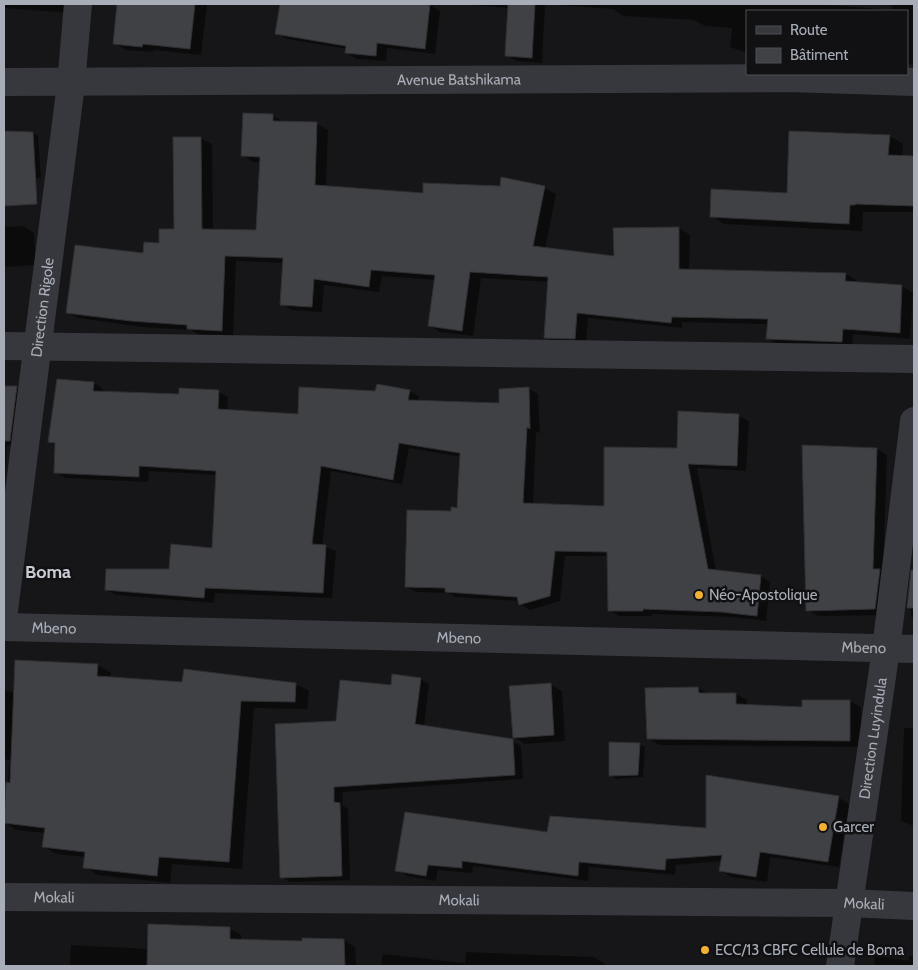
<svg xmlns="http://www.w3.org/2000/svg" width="918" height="970" font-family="Cabin,sans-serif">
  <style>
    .shadow { fill: #0007 }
    .building { fill: #404145; stroke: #303034 }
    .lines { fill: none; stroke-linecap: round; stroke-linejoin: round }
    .minor { stroke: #37383d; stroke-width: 28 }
    .poi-dot { fill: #f2b134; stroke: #111113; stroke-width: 2 }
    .labels { text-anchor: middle; stroke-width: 5; stroke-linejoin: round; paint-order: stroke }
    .street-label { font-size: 15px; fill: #a8adb8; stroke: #111113 }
    .poi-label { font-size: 15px; fill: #a8adb8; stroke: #111113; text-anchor: start }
    .quarter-label { font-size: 18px; font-weight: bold; fill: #c9ccd4; stroke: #111113 }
  </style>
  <rect width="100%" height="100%" fill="#161618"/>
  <g class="shadow">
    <polygon points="4,4 72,4 70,13 4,8"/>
    <polygon points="119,4 207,4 201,55 154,50 153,52 126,50 115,43"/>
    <polygon points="281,4 430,5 440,11 435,54 387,48 386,61 357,59 347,53 347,49 287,39 277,33"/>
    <polygon points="461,4 816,4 891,10 892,4 914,4 914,65 907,64 907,11 747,11 747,53 730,47 732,28 705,26 694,20 623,16 613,9 545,4 542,63 517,61 506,55 509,8"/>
    <polygon points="273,116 284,122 317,124 328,130 326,187 424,194 501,187 502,179 545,188 556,194 545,249 615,258 679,228 690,235 689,270 846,274 856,280 856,283 902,286 913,293 910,339 853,334 852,348 779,345 768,339 769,324 682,322 682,328 588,318 586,344 556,344 545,337 549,282 481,278 473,336 440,332 429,325 435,280 382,276 379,292 324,285 322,312 292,310 282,304 284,263 236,261 233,336 199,335 191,330 143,327 78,318 67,312 160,245 175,230 201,138 212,144 213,231 257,231 261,162 253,162 243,155"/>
    <polygon points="4,132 33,133 38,136 41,178 4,179"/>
    <polygon points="890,136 903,144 902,157 914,158 914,212 863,212 862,231 724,224 711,216 788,194"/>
    <polygon points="23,226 34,233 36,265 4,267 4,227"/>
    <polygon points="94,383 103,389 103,392 180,395 219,392 228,397 227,411 299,416 376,392 409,391 419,396 418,401 500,404 529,389 538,394 540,433 536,432 533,504 605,507 678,449 680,412 739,416 749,421 746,471 697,468 716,571 761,576 770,582 766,621 732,617 652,614 652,616 619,616 609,610 608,556 565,556 560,601 530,610 520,604 519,601 456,597 449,593 416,592 406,587 452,513 459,509 461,457 409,448 402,484 331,471 322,546 336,551 332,598 215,593 214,603 116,595 106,590 170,571 213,549 217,475 149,471 148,482 65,478 55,472 56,446 50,442"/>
    <polygon points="4,387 16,387 26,393 19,446 7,445 4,495"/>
    <polygon points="877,449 887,455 883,572 885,615 818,616 808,610"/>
    <polygon points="913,572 914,572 914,619 911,617 911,610 908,608"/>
    <polygon points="98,665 111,673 110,678 183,683 296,684 309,691 307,709 254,708 242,869 172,864 170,883 98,875 85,867 86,857 57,854 44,847 45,833 16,830 4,822 10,760 4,759 4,691 15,692"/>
    <polygon points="420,679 429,684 424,727 512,741 521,746 523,779 343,792 342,805 348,809 350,880 290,882 281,877 337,722 392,686"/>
    <polygon points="551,685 562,691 565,741 525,744 514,737"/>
    <polygon points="698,688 709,694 736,694 747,700 747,706 803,708 850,701 861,707 861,747 659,745 648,738 646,690"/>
    <polygon points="904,728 914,728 914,826 901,821"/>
    <polygon points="610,743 640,744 645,747 643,777 616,779 610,775"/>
    <polygon points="707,776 839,798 849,804 839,867 770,857 767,882 731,877 721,871 722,861 676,865 675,875 589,867 588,881 473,866 472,873 438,870 436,881 407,876 397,870 548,833 707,829"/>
    <polygon points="230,929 241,935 241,941 303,943 344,940 355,947 356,966 70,966 71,945 149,949"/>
    <polygon points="466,952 594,957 605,964 605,966 381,966 383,954 465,963"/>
    <polygon points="875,956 909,961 909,956 914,956 914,966 874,966"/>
  </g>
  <g class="building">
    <polygon points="117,4 195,4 190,49 143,44 142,47 113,44"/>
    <polygon points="280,4 430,4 425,49 377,43 376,56 345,53 346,46 275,34"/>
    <polygon points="508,4 535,4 532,58 505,56"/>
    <polygon points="243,113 273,114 273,121 317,122 315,185 423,193 423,183 500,186 501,177 545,186 533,246 614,256 613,228 679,227 679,269 846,273 845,281 902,285 900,333 843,329 842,342 766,339 768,319 672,317 671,323 577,313 575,339 544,338 548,277 470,272 462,331 428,326 435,275 371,270 369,287 314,279 312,307 280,305 283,258 225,256 222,331 187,329 187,325 131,321 66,313 75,245 143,253 144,242 159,243 159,229 174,229 173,137 201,137 202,229 256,230 260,157 241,156"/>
    <polygon points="4,131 33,132 37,204 4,206"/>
    <polygon points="789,131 890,135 888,155 914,156 914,206 855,204 855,205 850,205 849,224 710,217 711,189 787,193"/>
    <polygon points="57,379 94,382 93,391 179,394 179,388 219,390 218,409 298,414 299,387 375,391 377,384 410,390 408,400 499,403 499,389 529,387 530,429 527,427 523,503 604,506 604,447 677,448 678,411 739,414 737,466 688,464 708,569 761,575 757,616 721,612 643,609 643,611 608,611 607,552 555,551 550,596 519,605 517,597 445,592 445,588 405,587 407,510 451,511 451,507 457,508 460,453 399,443 393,480 321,466 312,544 326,545 323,593 205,588 204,598 105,590 106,569 169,569 171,544 212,548 216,471 139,466 139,477 54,473 55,443 48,442"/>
    <polygon points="4,386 17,386 10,441 4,441"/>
    <polygon points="802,445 877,448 873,569 880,569 875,609 806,611"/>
    <polygon points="911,570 914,570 914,608 907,608"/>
    <polygon points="15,660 98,664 97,676 182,682 184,669 296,683 295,702 241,701 229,862 159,857 157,876 83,868 85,852 42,847 45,828 4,823 6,782 10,783"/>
    <polygon points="392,674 421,678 415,724 513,739 515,775 334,787 334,802 340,803 342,876 280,878 275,724 336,721 340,680 391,685"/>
    <polygon points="551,683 554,735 513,738 509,686"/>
    <polygon points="698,687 699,693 736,693 736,704 802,707 802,700 850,700 850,741 647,739 645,688"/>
    <polygon points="609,742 640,743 638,775 609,776"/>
    <polygon points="706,775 839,796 828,862 760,852 756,877 719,871 722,855 666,859 665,870 579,862 578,876 462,861 462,868 428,865 426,876 395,871 405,812 547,832 550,816 706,828"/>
    <polygon points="148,924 230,927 230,939 302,941 302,938 344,939 345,966 147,966"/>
  </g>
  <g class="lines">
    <g class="minor">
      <path id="s1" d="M4,82l785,-4 125,4"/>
      <polyline points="4,346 914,359"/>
      <path id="s2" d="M4,610l67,-526 7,-80"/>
      <path id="s3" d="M4,627l910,22"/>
      <path id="s4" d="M4,897l844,6 66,3"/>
      <path id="s5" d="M840,966l46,-317 28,-228"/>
    </g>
  </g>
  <g class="poi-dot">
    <circle cx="699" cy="595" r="5"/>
    <circle cx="823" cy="827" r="5"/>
    <circle cx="705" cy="950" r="5"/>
  </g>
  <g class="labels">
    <g class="street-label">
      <text dy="5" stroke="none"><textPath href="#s1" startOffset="455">Avenue Batshikama</textPath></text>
      <text dy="5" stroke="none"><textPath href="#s2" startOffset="305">Direction Rigole</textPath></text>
      <text dy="5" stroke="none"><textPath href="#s3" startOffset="50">Mbeno</textPath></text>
      <text dy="5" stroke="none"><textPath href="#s3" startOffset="455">Mbeno</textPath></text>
      <text dy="5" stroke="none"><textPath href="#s3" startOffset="860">Mbeno</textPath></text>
      <text dy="5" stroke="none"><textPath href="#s5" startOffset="230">Direction Luyindula</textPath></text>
      <text dy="5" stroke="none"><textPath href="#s4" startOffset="50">Mokali</textPath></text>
      <text dy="5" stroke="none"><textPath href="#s4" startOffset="455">Mokali</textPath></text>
      <text dy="5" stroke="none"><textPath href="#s4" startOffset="860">Mokali</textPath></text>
    </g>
    <g class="poi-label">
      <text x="709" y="600">Néo-Apostolique</text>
      <text x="833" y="832">Garcer</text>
      <text x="715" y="955">ECC/13 CBFC Cellule de Boma</text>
    </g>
    <g class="quarter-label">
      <text x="48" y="578">Boma</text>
    </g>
  </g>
  <rect width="918" height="970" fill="none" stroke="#a8adb8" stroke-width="10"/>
  <rect x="746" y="10" width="162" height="65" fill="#111113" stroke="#4d4f55"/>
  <rect x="756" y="26" width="25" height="8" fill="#37383d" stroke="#4d4f55"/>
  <text x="790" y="35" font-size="15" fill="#a8adb8">Route</text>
  <rect x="756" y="48" width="25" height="15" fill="#404145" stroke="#4d4f55"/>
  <text x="790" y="60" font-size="15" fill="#a8adb8">Bâtiment</text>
</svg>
